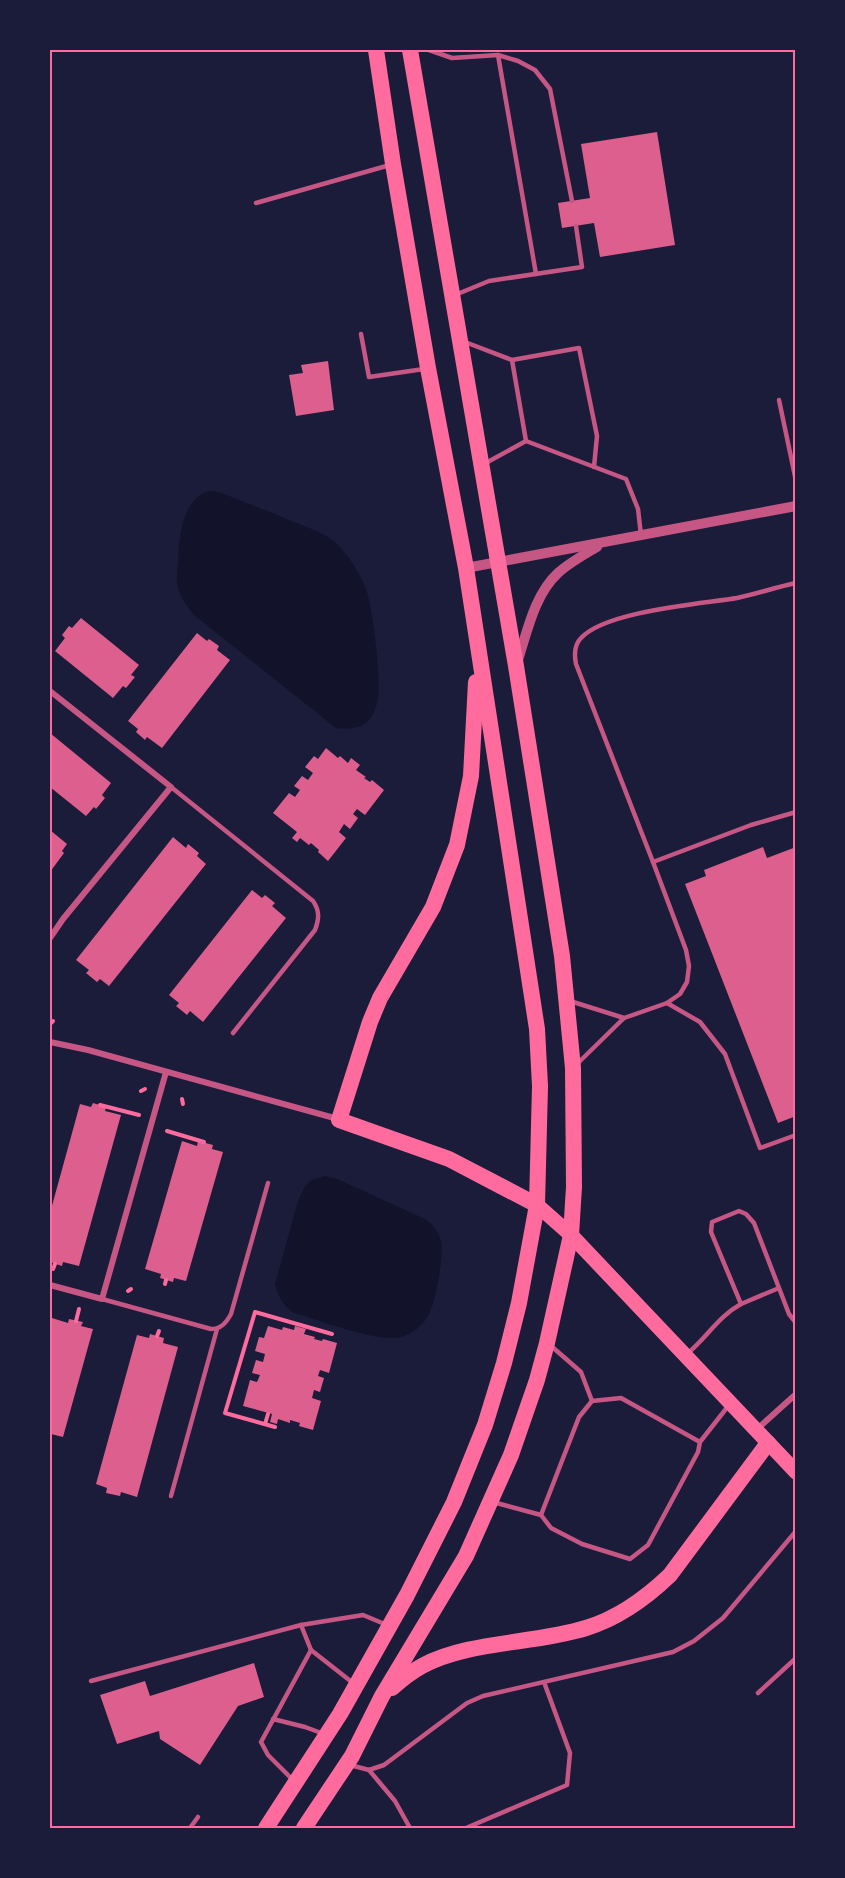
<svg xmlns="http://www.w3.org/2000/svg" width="845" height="1878" font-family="'PT Sans Narrow',sans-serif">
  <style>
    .water { fill: #12122b }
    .building { fill: #dd5f8e }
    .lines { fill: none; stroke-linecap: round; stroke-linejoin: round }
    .path { stroke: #ff6b9d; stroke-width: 4 }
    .service { stroke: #c65784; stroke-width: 4.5 }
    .minor { stroke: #c65784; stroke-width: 6 }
    .tertiary { stroke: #c65784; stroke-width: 10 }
    .primary { stroke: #ff6b9d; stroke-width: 15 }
    .trunk { stroke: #ff6b9d; stroke-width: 16 }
    .neatline { fill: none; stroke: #ff6b9d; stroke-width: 2 }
  </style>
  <rect width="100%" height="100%" fill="#1b1b3a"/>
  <g class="water">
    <path d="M208,491l11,1c23,9 46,18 68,27 18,8 39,13 53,28 11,12 20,27 26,42 7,20 15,89 12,109 -1,7 -4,16 -8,21 -10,11 -22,10 -34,9l-142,-113c-7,-9 -14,-17 -16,-28 -2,-8 -1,-16 0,-23 1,-25 3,-63 30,-73z"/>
    <path d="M325,1176l12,3 88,40c8,6 13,12 16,22 3,15 -5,59 -12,73 -5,10 -16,20 -28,23 -24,6 -81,-17 -107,-24 -12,-8 -15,-16 -19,-29l23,-83 7,-15 7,-6z"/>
  </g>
  <g class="building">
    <polygon points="657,132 675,245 600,257 594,223 562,228 558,203 590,198 581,144"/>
    <polygon points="328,361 334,410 296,416 289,375 303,373 301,365"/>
    <polygon points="81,618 139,665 131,675 135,677 126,688 123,686 113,698 55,651 65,638 62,635 69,626 72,628"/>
    <polygon points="197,633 207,641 209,639 219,646 217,650 230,660 162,748 147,737 145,740 136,732 138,729 128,721"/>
    <polygon points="50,733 111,783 102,795 105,798 96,809 94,807 86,816 50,787"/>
    <polygon points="326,748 338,758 340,756 348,763 351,758 360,765 356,770 366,777 364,778 370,782 372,780 384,790 365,815 357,809 353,814 358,818 350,829 344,824 339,832 346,838 328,861 318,852 319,850 311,843 309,845 300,838 297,842 292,838 297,832 273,813 289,793 295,797 300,790 294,786 302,776 308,780 313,773 305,767 314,756 318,759"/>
    <polygon points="50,830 67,844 62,851 64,853 50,872"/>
    <polygon points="173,837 186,848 188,844 199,853 197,856 206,864 109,986 100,979 97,982 86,973 89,970 76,960"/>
    <polygon points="763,847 767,858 796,847 796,1116 778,1123 685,884 706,876 704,870"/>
    <polygon points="252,890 262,898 265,895 275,903 272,906 286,918 203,1022 190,1011 187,1015 176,1006 179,1003 169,995"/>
    <polygon points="93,1103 106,1107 105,1111 121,1115 79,1266 63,1262 62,1266 50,1262 50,1213 80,1104 91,1107"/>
    <polygon points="182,1141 197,1146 198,1141 213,1145 212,1149 223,1152 186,1281 174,1278 173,1282 160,1278 161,1274 145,1269"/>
    <polygon points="52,1318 68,1323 69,1319 83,1322 81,1326 93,1329 63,1437 51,1434 50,1438 50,1329"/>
    <polygon points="268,1326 282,1330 283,1327 294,1330 295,1326 306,1329 304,1334 315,1337 314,1339 322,1341 323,1339 337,1343 329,1373 320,1370 318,1376 324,1378 320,1392 314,1390 312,1398 321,1401 313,1430 299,1426 300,1423 290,1420 290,1423 278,1419 277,1424 270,1422 272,1414 243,1406 250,1380 257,1382 260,1375 252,1373 256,1360 263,1362 265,1354 255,1351 259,1337 264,1338"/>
    <polygon points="150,1334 164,1338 163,1343 178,1347 137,1497 121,1492 120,1496 106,1493 107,1488 96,1484 137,1335 149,1338"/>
    <polygon points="254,1663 264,1697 238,1706 200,1765 160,1739 159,1731 117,1744 100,1695 145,1681 150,1696"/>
  </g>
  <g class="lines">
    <g class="path">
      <polyline points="50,1024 53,1021"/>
      <polyline points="141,1091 145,1089"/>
      <polyline points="182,1099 183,1104"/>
      <polyline points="100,1105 139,1115"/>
      <polyline points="167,1131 204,1142"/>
      <polyline points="53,1269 55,1264"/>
      <polyline points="165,1284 166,1280"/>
      <polyline points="128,1291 131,1289"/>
      <polyline points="76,1321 79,1309"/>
      <polyline points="157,1336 159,1331"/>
      <polyline points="265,1424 268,1414"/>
      <polyline points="275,1427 225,1413 255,1312 332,1334"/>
    </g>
    <g class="service">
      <polyline points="429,50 452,58 498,55 518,61 535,70 550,89 572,201"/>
      <polyline points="498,55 536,274"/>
      <polyline points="256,203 390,165"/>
      <polyline points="455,295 489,281 582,267 576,226"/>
      <polyline points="361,334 369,377 424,369"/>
      <polyline points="465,342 512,360 579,348 597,436 594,467"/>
      <polyline points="512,360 526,441"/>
      <polyline points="779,400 796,481"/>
      <polyline points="484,464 526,441 626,479 638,509 641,535"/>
      <path d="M171,787l142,114c7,10 6,18 2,29l-82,103"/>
      <path d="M653,862l-77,-198c-2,-10 -2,-19 5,-26 25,-27 119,-34 156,-40 20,-4 39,-11 59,-15"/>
      <polyline points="570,1001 624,1018"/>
      <polyline points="667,1003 700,1022 725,1054 760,1148 796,1135"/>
      <polyline points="578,1063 624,1018 667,1003 680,994 687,982 689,966 686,950 653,862 751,825 796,812"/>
      <polyline points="779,1288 741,1304 711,1232 712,1222 739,1211 746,1214 754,1223 789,1314 796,1323"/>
      <path d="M102,1299l109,30c10,0 15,-6 20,-15l37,-131"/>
      <polyline points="550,1345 581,1372 592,1401"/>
      <path d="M688,1353c19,-16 31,-37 53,-49"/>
      <polyline points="700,1442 621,1398 592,1401 579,1417 541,1515 551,1528 582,1544 630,1559 648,1545 698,1452 700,1442 729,1405"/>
      <polyline points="171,1496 217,1329"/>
      <polyline points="493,1502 541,1515"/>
      <polyline points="301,1625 363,1615 387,1625"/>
      <polyline points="91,1681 301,1625 311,1650 353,1683"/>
      <polyline points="758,1693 796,1658"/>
      <polyline points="273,1719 305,1727 324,1734"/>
      <polyline points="350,1765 369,1770 384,1765 467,1703 483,1696 673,1652 694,1641 723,1618 796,1531"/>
      <polyline points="369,1770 395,1801 410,1828"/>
      <polyline points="292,1779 268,1755 261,1742 311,1650"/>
      <polyline points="190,1828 198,1817"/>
      <polyline points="466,1828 567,1785 570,1753 544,1682"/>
    </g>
    <g class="minor">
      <polyline points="50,691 171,787 63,919 50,938"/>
      <polyline points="50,1042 88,1050 338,1119"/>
      <polyline points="50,1285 102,1299 166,1072"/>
      <polyline points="756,1430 796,1394"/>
    </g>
    <g class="tertiary">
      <polyline points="466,568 796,506"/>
      <path d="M517,663c10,-30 17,-68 41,-90 11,-10 25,-18 39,-26"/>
    </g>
    <polyline class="primary" points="537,1205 571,1235 796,1472"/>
    <g class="trunk">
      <polyline points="476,682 471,776 457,845 433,907 380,998 370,1022 339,1120 449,1159 537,1205"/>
      <path d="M392,1688c9,-8 19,-16 30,-22 46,-25 113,-22 164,-38 33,-10 60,-30 84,-53l98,-132"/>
      <polyline points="266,1828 340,1714 407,1595 454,1502 485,1425 504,1363 519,1303 537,1205 540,1086 537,1029 466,568 428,368 393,164 376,50"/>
      <polyline points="304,1828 352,1756 382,1696 466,1556 511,1455 537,1380 547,1343 571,1235 574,1187 573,1068 562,956 516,666 410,50"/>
    </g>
  </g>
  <rect width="845" height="1878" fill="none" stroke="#1b1b3a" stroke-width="102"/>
  <rect x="51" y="51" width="743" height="1776" class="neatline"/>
</svg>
